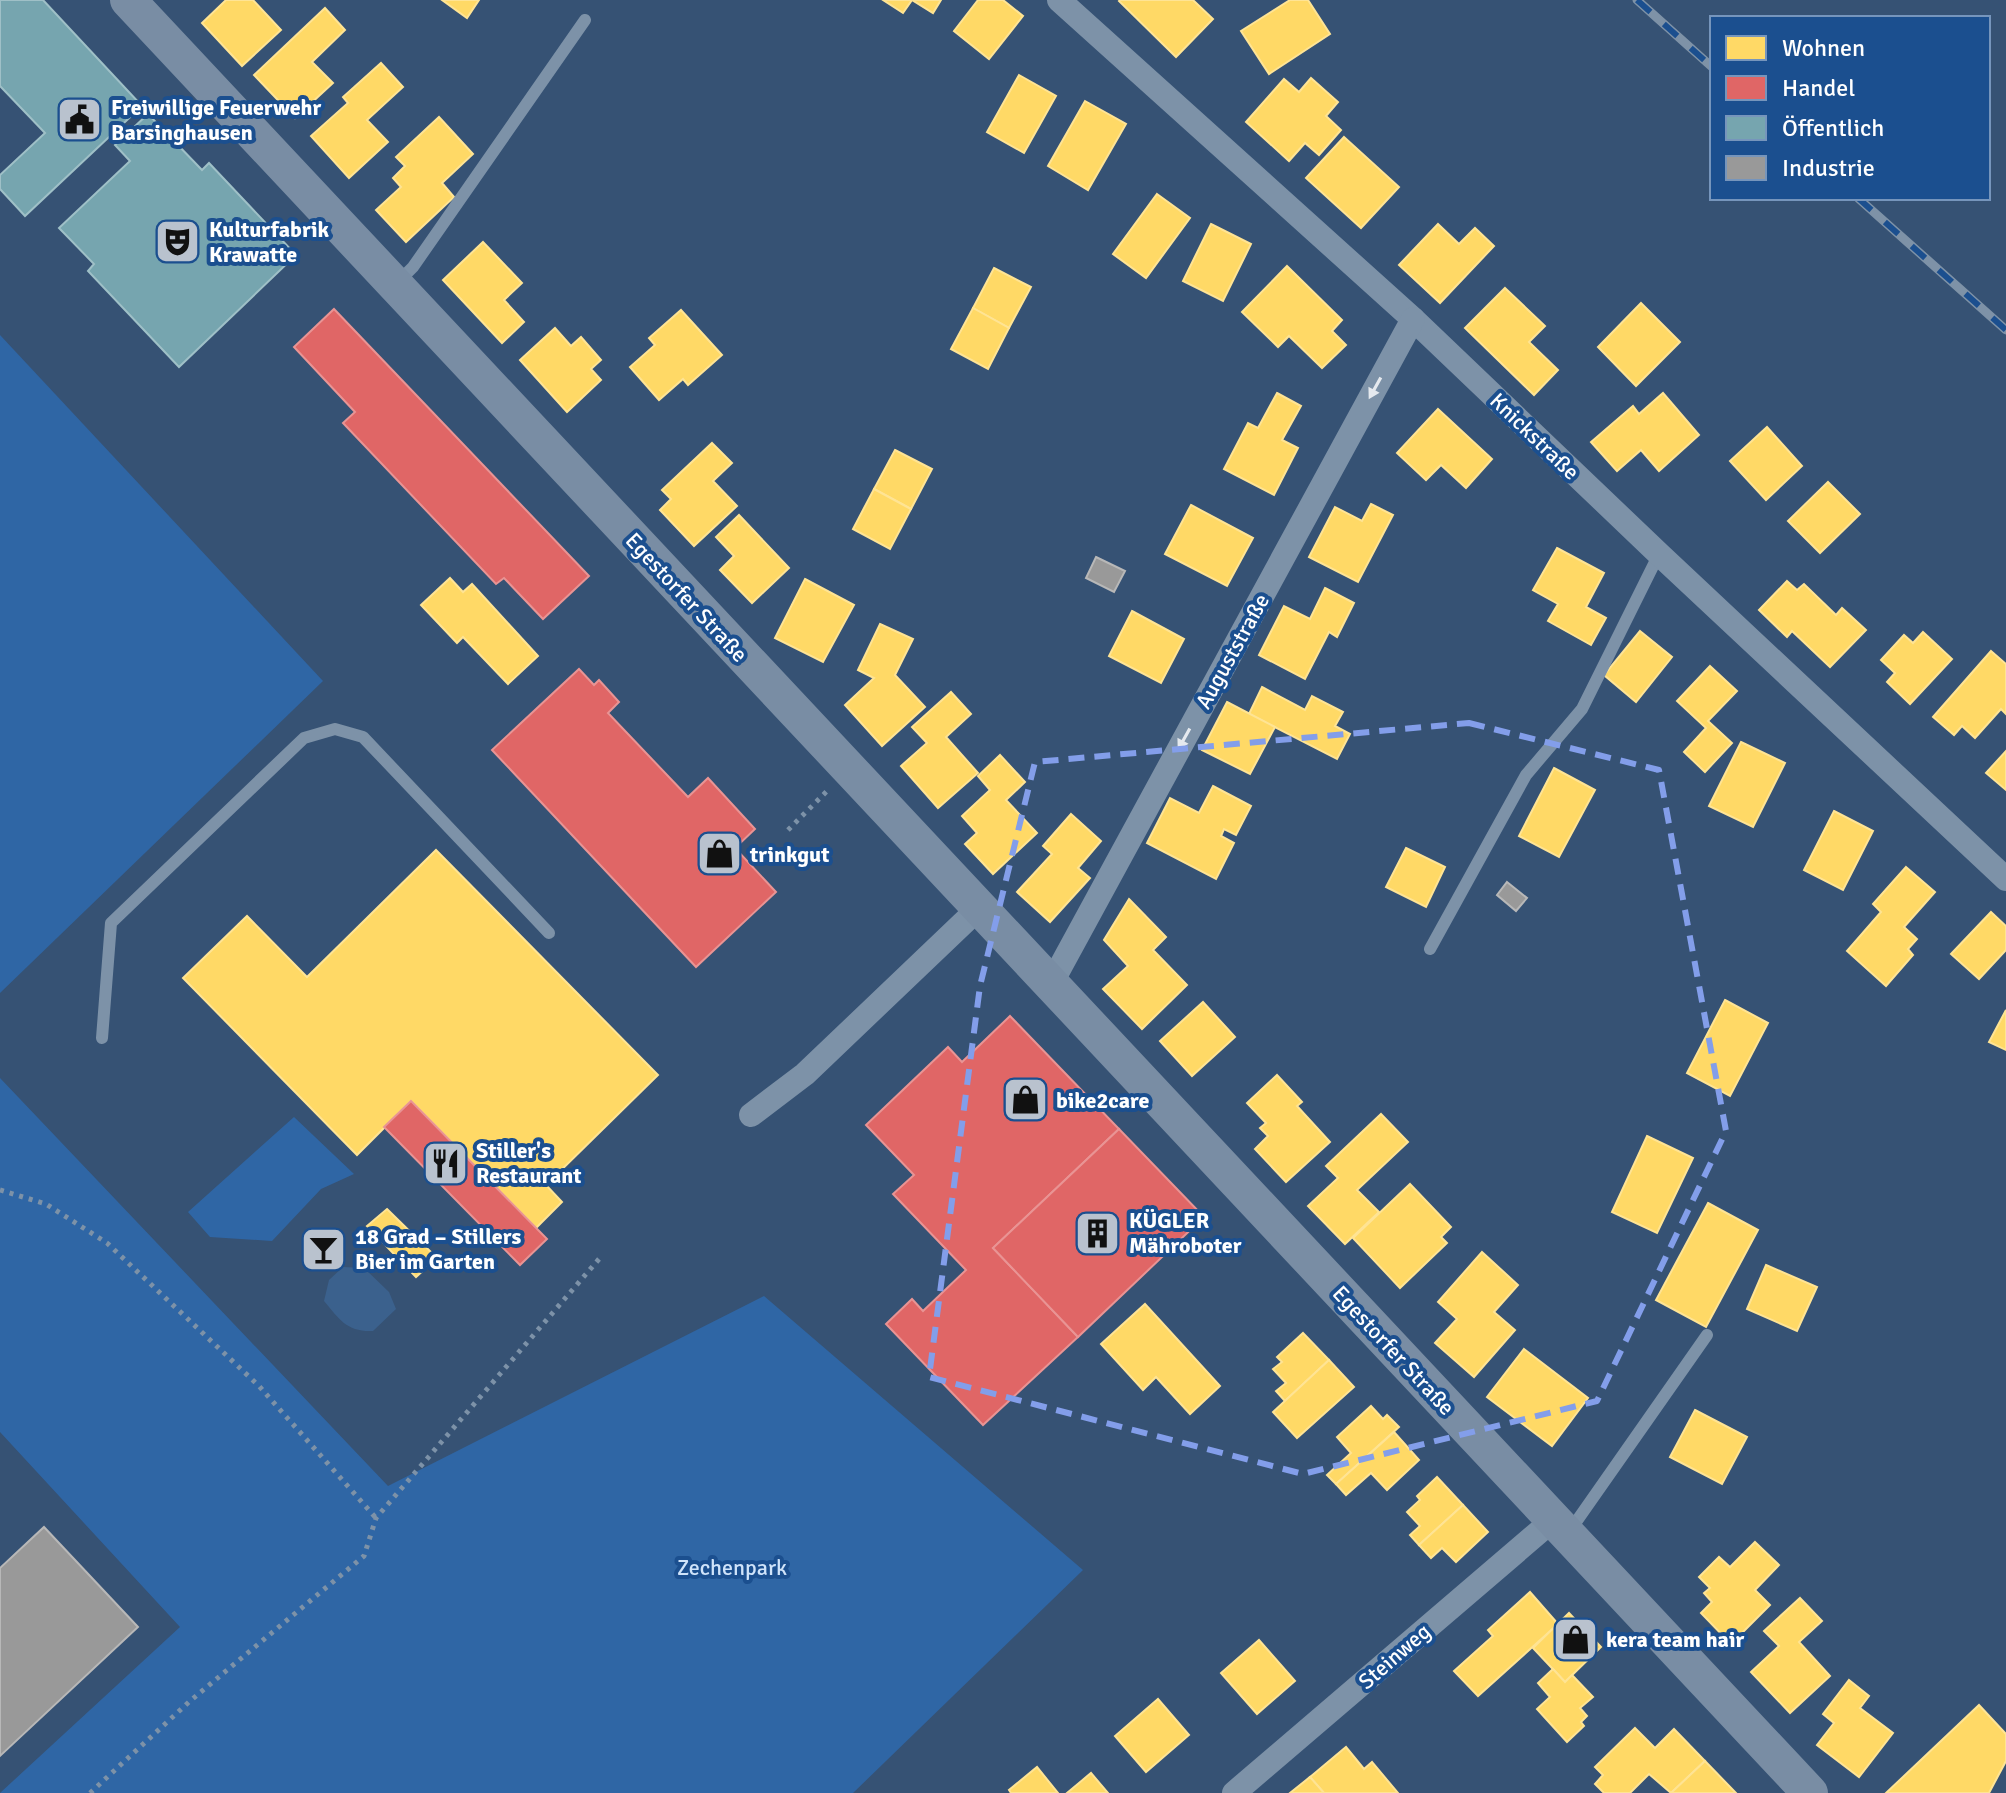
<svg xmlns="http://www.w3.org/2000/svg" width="2006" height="1793" font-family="Signika,sans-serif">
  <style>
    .green { fill: #2f66a5 }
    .water { fill: #3b618d }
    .homes { fill: #ffd966; stroke: #ffe494; stroke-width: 2 }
    .shops { fill: #e06666; stroke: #e99494; stroke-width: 2 }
    .public { fill: #76a5af; stroke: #9fc0c7; stroke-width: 2 }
    .industry { fill: #999; stroke: #b8b8b8; stroke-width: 2 }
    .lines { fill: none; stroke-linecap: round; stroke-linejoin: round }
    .path { stroke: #7d92a8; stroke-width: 5; stroke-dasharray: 4 6; stroke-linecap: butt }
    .lane { stroke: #7d92a8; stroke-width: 12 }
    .street { stroke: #7d92a8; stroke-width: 24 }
    .secondary { stroke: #798da4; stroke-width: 36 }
    .rail-casing { stroke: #7e92a7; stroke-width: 9 }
    .rail { stroke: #1b4f8f; stroke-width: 6; stroke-dasharray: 18; stroke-linecap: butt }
    .oneway { fill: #e5e9ee }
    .marked { fill: none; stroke: #839eea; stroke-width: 6; stroke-dasharray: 16 10; stroke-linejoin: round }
    .labels { text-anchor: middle; stroke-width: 8; stroke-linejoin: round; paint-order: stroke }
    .poi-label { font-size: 22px; font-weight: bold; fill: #fff; stroke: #1b4f8f; text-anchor: start }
    .street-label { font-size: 22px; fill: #fff; stroke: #1b4f8f }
    .park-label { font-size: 22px; fill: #cfe3fa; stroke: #1b4f8f }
  </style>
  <rect width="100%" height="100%" fill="#365274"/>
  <g class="green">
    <polygon points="0,335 323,681 0,993"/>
    <polygon points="0,1078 388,1486 764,1296 1083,1570 853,1793 0,1793 180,1627 0,1432"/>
    <polygon points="294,1117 354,1174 321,1189 272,1241 210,1237 188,1212"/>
  </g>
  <path class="water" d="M343,1267l21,1 25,24 7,17 -23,22c-26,1 -33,-11 -49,-30l5,-21z"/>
  <g class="homes">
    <polygon points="226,0 253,0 281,30 242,66 202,23"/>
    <polygon points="442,0 479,0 467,18"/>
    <polygon points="883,0 912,0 903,13"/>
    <polygon points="912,0 941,0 933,13"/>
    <polygon points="978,0 1003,0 1023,16 989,59 954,31"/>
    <polygon points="1120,0 1193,0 1213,19 1176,57 1119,1"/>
    <polygon points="1290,0 1308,0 1330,34 1269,74 1241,31"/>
    <polygon points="325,8 345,30 312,62 333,83 295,118 254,75"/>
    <polygon points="381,63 403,87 367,120 388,142 349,178 311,136 348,103 343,97"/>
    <polygon points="1019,75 1056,96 1024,153 987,132"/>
    <polygon points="1311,78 1338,102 1326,116 1341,130 1319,155 1305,143 1289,161 1246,122 1284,79 1299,92"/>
    <polygon points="1085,101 1126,124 1088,190 1048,166"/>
    <polygon points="439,117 473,154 442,183 454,197 406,242 376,210 401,187 393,178 405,166 396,157"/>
    <polygon points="1344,137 1399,187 1361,228 1306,178"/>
    <polygon points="1157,194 1190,218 1146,278 1113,254"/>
    <polygon points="1211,224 1251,244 1223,301 1183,281"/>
    <polygon points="1438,224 1459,244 1475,228 1494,246 1440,303 1399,265"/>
    <polygon points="483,242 522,283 504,300 524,322 502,343 443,280"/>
    <polygon points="1287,266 1342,320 1332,331 1346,345 1322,368 1289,336 1278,347 1242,312"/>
    <polygon points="994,268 1031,287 1009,328 973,308"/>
    <polygon points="1505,288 1545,326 1529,342 1558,370 1534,395 1465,328"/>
    <polygon points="1641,303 1680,342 1636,386 1598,347"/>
    <polygon points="973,308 1009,328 988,369 951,349"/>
    <polygon points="681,310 722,355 688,385 683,379 659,400 630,367 655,345 649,338"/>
    <polygon points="555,328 571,346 581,337 601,360 591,369 601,380 567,412 520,360"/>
    <polygon points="1277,393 1301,406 1282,440 1298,448 1274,495 1224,469 1248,423 1258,428"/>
    <polygon points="1663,393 1699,435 1659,471 1641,450 1617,471 1591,442 1633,406 1639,414"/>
    <polygon points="1438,409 1492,459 1466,488 1441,465 1426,480 1397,453"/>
    <polygon points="1767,427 1802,466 1766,500 1730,461"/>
    <polygon points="712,443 732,463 713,481 737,506 694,546 660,510 671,499 662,490"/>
    <polygon points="895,450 932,469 911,509 874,489"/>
    <polygon points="1828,482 1860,514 1820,553 1788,521"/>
    <polygon points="874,489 911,509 890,549 853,529"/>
    <polygon points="1371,504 1393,515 1358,582 1309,557 1335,507 1362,521"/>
    <polygon points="1191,505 1253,538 1227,586 1165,554"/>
    <polygon points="739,515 789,568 752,603 720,570 734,556 716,537"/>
    <polygon points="1557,548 1604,573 1586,607 1606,618 1591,645 1548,621 1558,604 1533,590"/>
    <polygon points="450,578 463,592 472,584 538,656 508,684 463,637 457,643 421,605"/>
    <polygon points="805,579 854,605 823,662 775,638"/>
    <polygon points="1787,581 1797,590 1804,584 1836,615 1842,608 1866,630 1830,667 1792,631 1787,637 1759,610"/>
    <polygon points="1325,588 1354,603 1337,637 1329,632 1305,679 1259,655 1284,606 1310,619"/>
    <polygon points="1132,611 1184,639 1161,683 1109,656"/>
    <polygon points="880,624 913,639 895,675 925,707 882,746 845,705 874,678 858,670"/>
    <polygon points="1640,631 1672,657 1636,702 1604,675"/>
    <polygon points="1923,632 1952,659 1910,704 1887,682 1895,673 1881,660 1904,635 1913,643"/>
    <polygon points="1991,651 2006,664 2006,714 2001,709 1975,738 1962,726 1954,735 1933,717"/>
    <polygon points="1710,666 1737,691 1708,721 1732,743 1705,772 1684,752 1706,728 1677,701"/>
    <polygon points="1262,687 1305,710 1312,696 1343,712 1335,726 1350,734 1337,759 1249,714"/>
    <polygon points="951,692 971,714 946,737 978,773 938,808 901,766 927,743 912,727"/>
    <polygon points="1227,702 1275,727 1250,774 1202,750"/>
    <polygon points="1741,742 1785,763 1753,827 1709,806"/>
    <polygon points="2006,751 2006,790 1986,773"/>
    <polygon points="1000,755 1025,782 1006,800 1037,833 993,874 965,844 977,833 962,816 990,790 978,776"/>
    <polygon points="1554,768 1595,790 1559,857 1519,836"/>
    <polygon points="1213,786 1251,806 1236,835 1224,829 1221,836 1234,843 1216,879 1147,843 1170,798 1199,813"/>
    <polygon points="1834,811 1873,831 1843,890 1804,870"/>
    <polygon points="1071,814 1101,841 1078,868 1090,878 1050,922 1017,892 1052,854 1043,846"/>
    <polygon points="1406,848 1445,867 1426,907 1386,887"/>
    <polygon points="436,850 658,1075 546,1185 562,1202 536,1228 411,1101 357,1155 183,978 247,916 307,977"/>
    <polygon points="1906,867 1935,892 1904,927 1917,939 1908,949 1913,955 1886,986 1847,951 1881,912 1873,904"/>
    <polygon points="1129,899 1166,937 1153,950 1187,985 1142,1029 1103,989 1128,966 1104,940"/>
    <polygon points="1991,912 2006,926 2006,950 1979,979 1951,954"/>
    <polygon points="1725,1000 1768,1023 1730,1096 1687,1073"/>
    <polygon points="1203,1002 1235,1037 1192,1076 1160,1041"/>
    <polygon points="2006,1010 2006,1050 1989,1042"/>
    <polygon points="1277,1075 1302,1102 1297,1106 1330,1142 1286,1182 1255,1149 1268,1136 1260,1128 1266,1123 1247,1103"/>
    <polygon points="1381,1114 1408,1142 1357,1190 1379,1212 1345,1244 1308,1206 1338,1178 1326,1166"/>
    <polygon points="1647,1136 1693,1158 1657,1233 1612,1212"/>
    <polygon points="1410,1184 1451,1227 1441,1237 1447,1243 1400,1288 1353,1238"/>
    <polygon points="1708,1203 1758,1230 1706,1327 1656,1300"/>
    <polygon points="387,1209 437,1258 416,1277 367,1226"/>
    <polygon points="1482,1252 1518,1285 1494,1312 1515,1330 1474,1377 1435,1343 1457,1319 1438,1302"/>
    <polygon points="1766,1265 1817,1287 1797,1331 1747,1309"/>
    <polygon points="1145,1304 1220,1386 1190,1414 1156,1377 1143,1390 1101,1344"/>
    <polygon points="1303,1333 1329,1360 1285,1401 1276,1391 1286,1383 1273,1369 1282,1362 1277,1357"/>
    <polygon points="1524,1349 1588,1398 1552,1446 1487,1397"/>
    <polygon points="1329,1360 1354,1387 1297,1438 1273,1412"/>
    <polygon points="1371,1406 1383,1419 1387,1415 1399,1427 1336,1484 1327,1475 1351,1453 1337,1437"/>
    <polygon points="1695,1410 1747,1437 1722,1484 1670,1457"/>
    <polygon points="1394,1432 1419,1460 1387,1490 1371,1473 1346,1495 1336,1484"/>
    <polygon points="1437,1477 1463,1505 1419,1545 1410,1535 1420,1526 1407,1512 1420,1500 1417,1496"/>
    <polygon points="1463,1505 1488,1532 1456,1562 1442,1548 1431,1558 1419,1545"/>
    <polygon points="1755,1542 1779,1565 1755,1590 1770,1605 1731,1644 1701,1613 1712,1602 1704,1593 1710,1588 1699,1577 1719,1557 1730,1567"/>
    <polygon points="1530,1592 1558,1624 1478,1696 1454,1671 1493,1636 1488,1630"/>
    <polygon points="1800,1598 1822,1621 1799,1642 1830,1676 1790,1713 1751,1672 1779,1646 1764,1631"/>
    <polygon points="1569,1613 1601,1647 1565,1682 1533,1648"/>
    <polygon points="1259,1640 1295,1681 1257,1714 1221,1673"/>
    <polygon points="1553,1669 1565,1682 1572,1675 1593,1697 1580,1708 1587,1716 1581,1722 1584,1726 1567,1742 1537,1709 1550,1697 1538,1683"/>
    <polygon points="1849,1680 1869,1696 1860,1708 1893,1733 1859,1777 1817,1745 1834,1723 1823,1714"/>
    <polygon points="1158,1699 1189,1735 1146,1772 1115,1736"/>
    <polygon points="1979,1705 2006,1734 2006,1761 1989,1793 1886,1793"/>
    <polygon points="1635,1728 1655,1748 1674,1729 1705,1761 1671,1793 1649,1774 1630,1793 1604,1793 1595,1784 1603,1775 1595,1767"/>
    <polygon points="1346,1747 1364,1769 1372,1762 1398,1793 1324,1793 1310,1777"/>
    <polygon points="1705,1761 1736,1793 1671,1793"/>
    <polygon points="1037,1767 1058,1793 1011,1793 1009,1790"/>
    <polygon points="1091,1773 1108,1793 1067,1793"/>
    <polygon points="1310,1777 1324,1793 1290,1793"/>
  </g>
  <g class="shops">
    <polygon points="334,309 589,576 543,619 504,578 496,584 343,423 355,412 294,347"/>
    <polygon points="579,669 594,685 599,680 619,702 608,713 688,797 708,778 755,829 735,848 776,892 696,967 492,750"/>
    <polygon points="1010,1016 1119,1129 993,1248 1078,1337 983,1425 886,1324 912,1299 923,1311 966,1270 893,1194 914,1175 866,1125 948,1047 962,1062"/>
    <polygon points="411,1101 547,1239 520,1265 384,1127"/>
    <polygon points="1119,1129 1204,1217 1078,1337 993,1248"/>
  </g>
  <g class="public">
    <polygon points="0,0 43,0 142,106 25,216 0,189 0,175 45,133 0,86"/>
    <polygon points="148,114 202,170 209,163 296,255 179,367 88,271 94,264 59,228 130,161 115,145"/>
  </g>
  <g class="industry">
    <polygon points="1096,557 1125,571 1114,592 1086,578"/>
    <polygon points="1507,882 1527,898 1516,911 1497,895"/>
    <polygon points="44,1527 138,1627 0,1756 0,1568"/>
  </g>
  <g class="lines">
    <g class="path">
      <polyline points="788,830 827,791"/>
      <polyline points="0,1190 46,1204 107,1243 259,1386 376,1518"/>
      <polyline points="90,1793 190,1701 364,1556 376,1518 599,1259"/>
    </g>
    <g class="lane">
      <polyline points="397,283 413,267 585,20"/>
      <polyline points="1430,949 1526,775 1582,709 1659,554"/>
      <polyline points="102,1038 111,923 304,738 335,729 363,737 549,933"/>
      <polyline points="1569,1532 1707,1335"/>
    </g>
    <g class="street">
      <polyline points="1059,0 1413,319 1659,554 2006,879"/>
      <polyline points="1051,984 1413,319"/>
      <polyline points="751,1115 805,1074 980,907"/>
      <polyline points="1234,1793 1553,1520"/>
    </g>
    <polyline class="secondary" points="128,0 1810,1793"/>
    <defs>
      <g id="rail">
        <polyline points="1637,0 1712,67"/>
        <polyline points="1858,198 2006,330"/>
      </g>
    </defs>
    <use href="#rail" class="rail-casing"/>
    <use href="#rail" class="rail"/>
  </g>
  <defs><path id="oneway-solid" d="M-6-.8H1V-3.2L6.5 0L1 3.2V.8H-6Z" transform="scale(2)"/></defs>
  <g class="oneway">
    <use href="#oneway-solid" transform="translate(1375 388) rotate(119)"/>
    <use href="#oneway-solid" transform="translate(1184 739) rotate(119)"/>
  </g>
  <path class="marked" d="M1469,723l190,47 67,361 -129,270 -294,73 -374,-97 51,-391 55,-224z"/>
  <defs>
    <symbol id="civic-square" viewBox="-11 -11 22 22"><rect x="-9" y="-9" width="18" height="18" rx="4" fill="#b9c2ce" stroke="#1b4f8f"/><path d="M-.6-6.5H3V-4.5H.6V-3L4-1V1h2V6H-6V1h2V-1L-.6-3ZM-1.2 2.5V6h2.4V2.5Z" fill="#111"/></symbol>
    <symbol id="theatre-square" viewBox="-11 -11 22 22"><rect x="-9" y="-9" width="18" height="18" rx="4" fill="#b9c2ce" stroke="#1b4f8f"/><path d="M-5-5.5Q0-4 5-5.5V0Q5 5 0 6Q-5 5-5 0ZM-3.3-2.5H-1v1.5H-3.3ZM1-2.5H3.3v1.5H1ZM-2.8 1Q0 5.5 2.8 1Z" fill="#111"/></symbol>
    <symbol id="shop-square" viewBox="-11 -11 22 22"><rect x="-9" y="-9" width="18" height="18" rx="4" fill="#b9c2ce" stroke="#1b4f8f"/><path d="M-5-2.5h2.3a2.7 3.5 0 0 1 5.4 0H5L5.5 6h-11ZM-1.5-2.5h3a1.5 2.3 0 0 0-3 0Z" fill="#111"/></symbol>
    <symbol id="restaurant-square" viewBox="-11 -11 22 22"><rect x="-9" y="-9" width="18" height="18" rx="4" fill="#b9c2ce" stroke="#1b4f8f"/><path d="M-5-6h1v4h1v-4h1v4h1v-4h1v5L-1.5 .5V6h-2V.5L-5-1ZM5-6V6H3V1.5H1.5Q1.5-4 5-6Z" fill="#111"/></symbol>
    <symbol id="building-square" viewBox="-11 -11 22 22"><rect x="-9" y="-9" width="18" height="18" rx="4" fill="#b9c2ce" stroke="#1b4f8f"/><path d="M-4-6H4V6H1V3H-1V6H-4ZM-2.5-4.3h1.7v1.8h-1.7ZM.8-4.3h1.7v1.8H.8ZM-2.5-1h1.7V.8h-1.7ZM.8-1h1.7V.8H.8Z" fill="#111"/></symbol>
    <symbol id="bar-square" viewBox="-11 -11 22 22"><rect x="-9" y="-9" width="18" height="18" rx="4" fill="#b9c2ce" stroke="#1b4f8f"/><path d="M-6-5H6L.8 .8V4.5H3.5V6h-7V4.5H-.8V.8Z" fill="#111"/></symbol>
  </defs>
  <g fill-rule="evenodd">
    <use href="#civic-square" x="54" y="94" width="51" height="51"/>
    <use href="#theatre-square" x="152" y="216" width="51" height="51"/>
    <use href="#shop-square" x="694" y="828" width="51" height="51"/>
    <use href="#shop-square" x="1000" y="1074" width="51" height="51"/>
    <use href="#restaurant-square" x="420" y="1138" width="51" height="51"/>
    <use href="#building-square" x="1072" y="1208" width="51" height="51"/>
    <use href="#bar-square" x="298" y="1224" width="51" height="51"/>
    <use href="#shop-square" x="1550" y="1614" width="51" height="51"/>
  </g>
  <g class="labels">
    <g class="poi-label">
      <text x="111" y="115">Freiwillige Feuerwehr<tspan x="111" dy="25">Barsinghausen</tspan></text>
      <text x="209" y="237">Kulturfabrik<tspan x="209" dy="25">Krawatte</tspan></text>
      <text x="750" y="862">trinkgut</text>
      <text x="1056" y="1108">bike2care</text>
      <text x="476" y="1158">Stiller's<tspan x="476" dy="25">Restaurant</tspan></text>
      <text x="1129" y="1228">KÜGLER<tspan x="1129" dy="25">Mähroboter</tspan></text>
      <text x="355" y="1244">18 Grad – Stillers<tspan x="355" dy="25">Bier im Garten</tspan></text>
      <text x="1606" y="1647">kera team hair</text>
    </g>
    <g class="street-label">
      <text transform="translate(1535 436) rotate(44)" y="8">Knickstraße</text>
      <text transform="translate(687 597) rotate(47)" y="8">Egestorfer Straße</text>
      <text transform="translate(1232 651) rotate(-61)" y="8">Auguststraße</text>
      <text transform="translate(1394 1350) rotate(47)" y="8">Egestorfer Straße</text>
      <text transform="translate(1394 1656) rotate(-41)" y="8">Steinweg</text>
    </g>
    <g class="park-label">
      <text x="732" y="1575">Zechenpark</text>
    </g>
  </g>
  <rect x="1710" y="16" width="280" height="184" fill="#1b4f8f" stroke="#7695bc" stroke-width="2"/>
  <rect x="1726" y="36" width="40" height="24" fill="#ffd966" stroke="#7695bc" stroke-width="2"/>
  <text x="1782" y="56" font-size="24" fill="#ffffff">Wohnen</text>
  <rect x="1726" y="76" width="40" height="24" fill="#e06666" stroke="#7695bc" stroke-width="2"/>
  <text x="1782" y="96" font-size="24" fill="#ffffff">Handel</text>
  <rect x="1726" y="116" width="40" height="24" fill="#76a5af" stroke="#7695bc" stroke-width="2"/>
  <text x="1782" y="136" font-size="24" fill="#ffffff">Öffentlich</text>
  <rect x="1726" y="156" width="40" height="24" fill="#999999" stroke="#7695bc" stroke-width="2"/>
  <text x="1782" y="176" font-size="24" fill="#ffffff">Industrie</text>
</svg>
